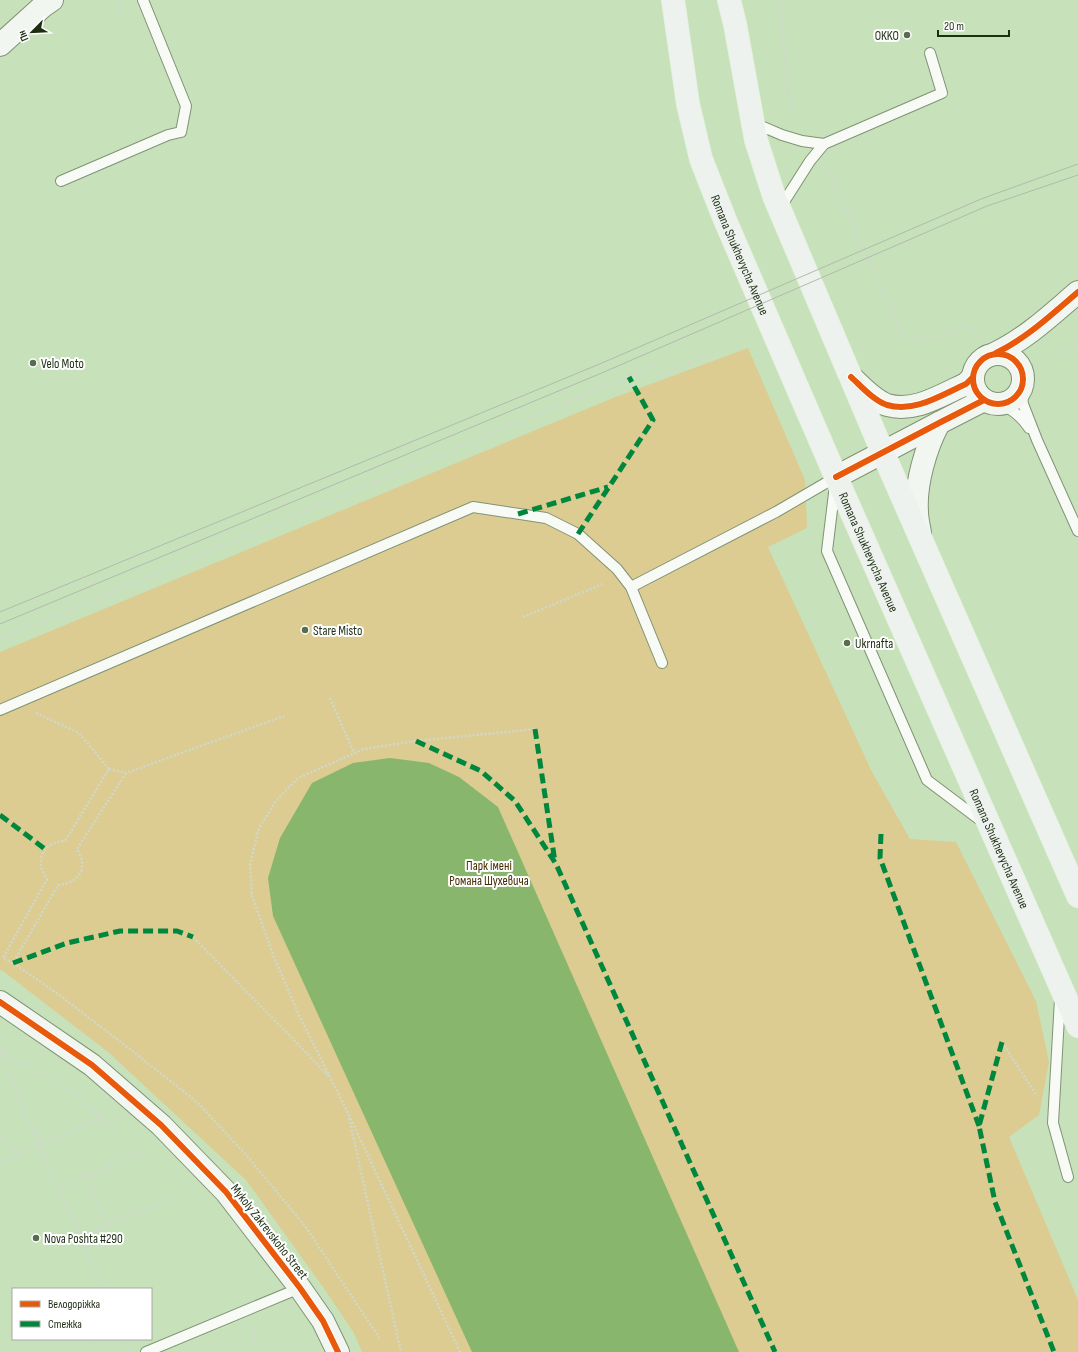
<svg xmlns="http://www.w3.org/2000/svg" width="1078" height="1352" font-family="'Sofia Sans Condensed',sans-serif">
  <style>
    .green { fill: #dccc91 }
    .water { fill: #87b66c }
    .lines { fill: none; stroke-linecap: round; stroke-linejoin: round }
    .lane-casing { stroke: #809375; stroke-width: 12 }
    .secondary-casing { stroke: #809375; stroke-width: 24 }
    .primary-casing { stroke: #e6f2e0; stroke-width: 24 }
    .path { stroke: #d0d8cc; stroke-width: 2.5; stroke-dasharray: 2 2; stroke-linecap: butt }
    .lane { stroke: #f7faf5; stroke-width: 10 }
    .secondary { stroke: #f2f6f1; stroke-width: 22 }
    .primary { stroke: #edf2ee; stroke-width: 22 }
    .tram { stroke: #b3b9af; stroke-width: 1 }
    .quiet { stroke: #00873e; stroke-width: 5; stroke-dasharray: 10 5; stroke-linecap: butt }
    .cycleway-casing { stroke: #fff; stroke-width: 8 }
    .cycleway { stroke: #e8590c; stroke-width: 6 }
    .poi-dot { fill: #586d4d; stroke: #fff; stroke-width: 1.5 }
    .labels { text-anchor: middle; stroke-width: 4; stroke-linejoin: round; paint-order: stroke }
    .poi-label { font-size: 13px; fill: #1d2e13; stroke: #fff; text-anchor: start }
    .street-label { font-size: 13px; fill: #1d2e13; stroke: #fff }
    .park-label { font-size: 13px; fill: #442b00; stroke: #fff }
  </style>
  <rect width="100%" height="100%" fill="#c7e1ba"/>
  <polygon class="green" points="748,348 805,480 807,528 768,547 872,772 910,839 956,842 1036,1001 1049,1062 1039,1115 1009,1137 1078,1300 1078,1352 362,1352 354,1333 323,1287 246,1180 108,1052 3,971 0,970 0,652 613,398"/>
  <polygon class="water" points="390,758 429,763 459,777 498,807 739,1352 472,1352 273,916 268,878 280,838 312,783 353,763"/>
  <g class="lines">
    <defs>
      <g id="lane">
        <polyline points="754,123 782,135 802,141 824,144"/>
        <polyline points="61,181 168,135 181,132 186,106 143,0"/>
        <polyline points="780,208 810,161 824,144 942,93 930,53"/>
        <polyline points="1021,390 1023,404 1037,440 1078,531"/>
        <path d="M1001,404c12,6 21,13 28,24"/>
        <polyline points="835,485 827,551 927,780 984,823"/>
        <polyline points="631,587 776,512 836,477"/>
        <polyline points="0,710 473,507 546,518 578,534 617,569 631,587 662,663"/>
        <polyline points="1060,999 1053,1123 1068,1177"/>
        <polyline points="146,1352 300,1288"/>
      </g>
      <g id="secondary">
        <polyline points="0,45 42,7 52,0"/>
        <path d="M996,353c31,-15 56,-39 82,-61"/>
        <circle cx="998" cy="379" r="25"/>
        <path d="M851,377c10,9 22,23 36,28 28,8 54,-10 79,-21l6,-6"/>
        <polyline points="836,477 939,423 984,400"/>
        <path d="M920,533c-1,-7 -3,-14 -3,-21 -2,-28 9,-65 22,-89"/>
        <polyline points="0,1002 92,1065 161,1125 226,1192 300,1288 323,1321 338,1352"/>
      </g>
      <g id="primary">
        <path id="s1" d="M673,0l15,104 13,55 24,61 111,257 242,549"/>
        <polyline points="729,0 735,24 756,140 774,196 883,453 1078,896"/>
      </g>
    </defs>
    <use href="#lane" class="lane-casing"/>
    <use href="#secondary" class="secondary-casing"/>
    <use href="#primary" class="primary-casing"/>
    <g class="path">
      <polyline points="117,0 123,13"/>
      <polyline points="780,0 789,103 795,120"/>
      <polyline points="825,169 829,172 904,336 926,340 966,326 981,338"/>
      <polyline points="1054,358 1078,342"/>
      <polyline points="657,377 707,356"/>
      <polyline points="523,617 603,584"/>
      <polyline points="0,639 655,365"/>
      <polyline points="330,698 354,753"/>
      <polyline points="36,713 79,733 109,769"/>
      <path d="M126,773l-49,76c12,19 2,34 -19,36l-45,78 -10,-5 44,-79c-13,-18 -5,-37 18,-38l44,-72 17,4 158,-57"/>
      <polyline points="193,937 330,1077"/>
      <polyline points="13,963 58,994 135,1053 198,1103 247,1156 305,1226 380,1339"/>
      <polyline points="1002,1042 1037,1096"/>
      <polyline points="0,1051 66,1087 117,1131"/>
      <polyline points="0,1053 103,1289"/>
      <polyline points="349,1118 401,1352"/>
      <polyline points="0,1140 20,1153"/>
      <polyline points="0,1162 102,1117"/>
      <polyline points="87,1176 108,1225"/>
      <polyline points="59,1189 140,1152"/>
      <polyline points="80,1237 180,1194"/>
      <polyline points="253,1327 256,1352"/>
      <polyline points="125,1339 129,1348"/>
      <polyline points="86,1352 93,1339"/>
      <polyline points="460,1352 348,1113 299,1015 274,957 252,896 250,864 259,828 276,801 298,778 364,749 416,741 535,729"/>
    </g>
    <use href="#lane" class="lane"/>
    <use href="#secondary" class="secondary"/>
    <use href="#primary" class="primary"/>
    <g class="tram">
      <polyline points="0,612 602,363 981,199 1078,164"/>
      <polyline points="0,624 604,372 987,206 1078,175"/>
    </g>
    <g class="quiet">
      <polyline points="518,514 608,487"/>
      <polyline points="578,534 653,420 629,377"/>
      <polyline points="535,729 555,862"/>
      <polyline points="416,741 481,771 515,801 556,864 775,1352"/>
      <polyline points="0,815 45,849"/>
      <polyline points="881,834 880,858 979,1126"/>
      <polyline points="13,963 67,943 120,931 177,931 193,937"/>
      <polyline points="1002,1042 979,1126 995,1202 1054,1352"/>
    </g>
    <defs>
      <g id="cycleway">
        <path d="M996,353c31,-15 56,-39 82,-61"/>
        <circle cx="998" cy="379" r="25"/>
        <path d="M851,377c10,9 22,23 36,28 28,8 54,-10 79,-21l6,-6"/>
        <polyline points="836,477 939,423 984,400"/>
        <polyline points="0,1002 92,1065 161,1125 226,1192 300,1288 323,1321 338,1352"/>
      </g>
    </defs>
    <use href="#cycleway" class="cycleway-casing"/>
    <use href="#cycleway" class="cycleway"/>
  </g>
  <g class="poi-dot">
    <circle cx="907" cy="35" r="4"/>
    <circle cx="33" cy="363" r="4"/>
    <circle cx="305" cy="630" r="4"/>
    <circle cx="847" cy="643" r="4"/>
    <circle cx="36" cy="1238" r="4"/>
  </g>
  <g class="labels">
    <g class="poi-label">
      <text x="899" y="40" text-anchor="end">OKKO</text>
      <text x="41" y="368">Velo Moto</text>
      <text x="313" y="635">Stare Misto</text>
      <text x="855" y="648">Ukrnafta</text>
      <text x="44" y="1243">Nova Poshta #290</text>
    </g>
    <g class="street-label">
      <text dy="5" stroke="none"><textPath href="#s1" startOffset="265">Romana Shukhevycha Avenue</textPath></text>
      <text dy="5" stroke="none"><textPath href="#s1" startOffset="589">Romana Shukhevycha Avenue</textPath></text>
      <text dy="5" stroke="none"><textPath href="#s1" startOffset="913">Romana Shukhevycha Avenue</textPath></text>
      <text transform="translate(270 1231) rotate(52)" y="5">Mykoly Zakrevskoho Street</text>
    </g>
    <g class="park-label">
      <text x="489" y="870">Парк імені<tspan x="489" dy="15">Романа Шухевича</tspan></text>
    </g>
  </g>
  <rect x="12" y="1288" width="140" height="52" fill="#ffffff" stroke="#a5aba1"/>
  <rect x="20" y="1301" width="20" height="6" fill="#e8590c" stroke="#a5aba1"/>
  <text x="48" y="1308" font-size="12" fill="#1d2e13">Велодоріжка</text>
  <rect x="20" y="1321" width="20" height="6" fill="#00873e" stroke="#a5aba1"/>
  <text x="48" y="1328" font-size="12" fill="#1d2e13">Стежка</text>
  <g transform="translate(32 32) rotate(246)" stroke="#ffffff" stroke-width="3" paint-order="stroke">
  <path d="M0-3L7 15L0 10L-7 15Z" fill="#1d2e13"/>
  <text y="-6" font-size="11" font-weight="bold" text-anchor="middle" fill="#1d2e13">Пн</text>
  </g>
  <path d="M938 30v6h71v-6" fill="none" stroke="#1d2e13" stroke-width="2"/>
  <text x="944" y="30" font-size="12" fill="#1d2e13" stroke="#ffffff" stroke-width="3" paint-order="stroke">20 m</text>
</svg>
